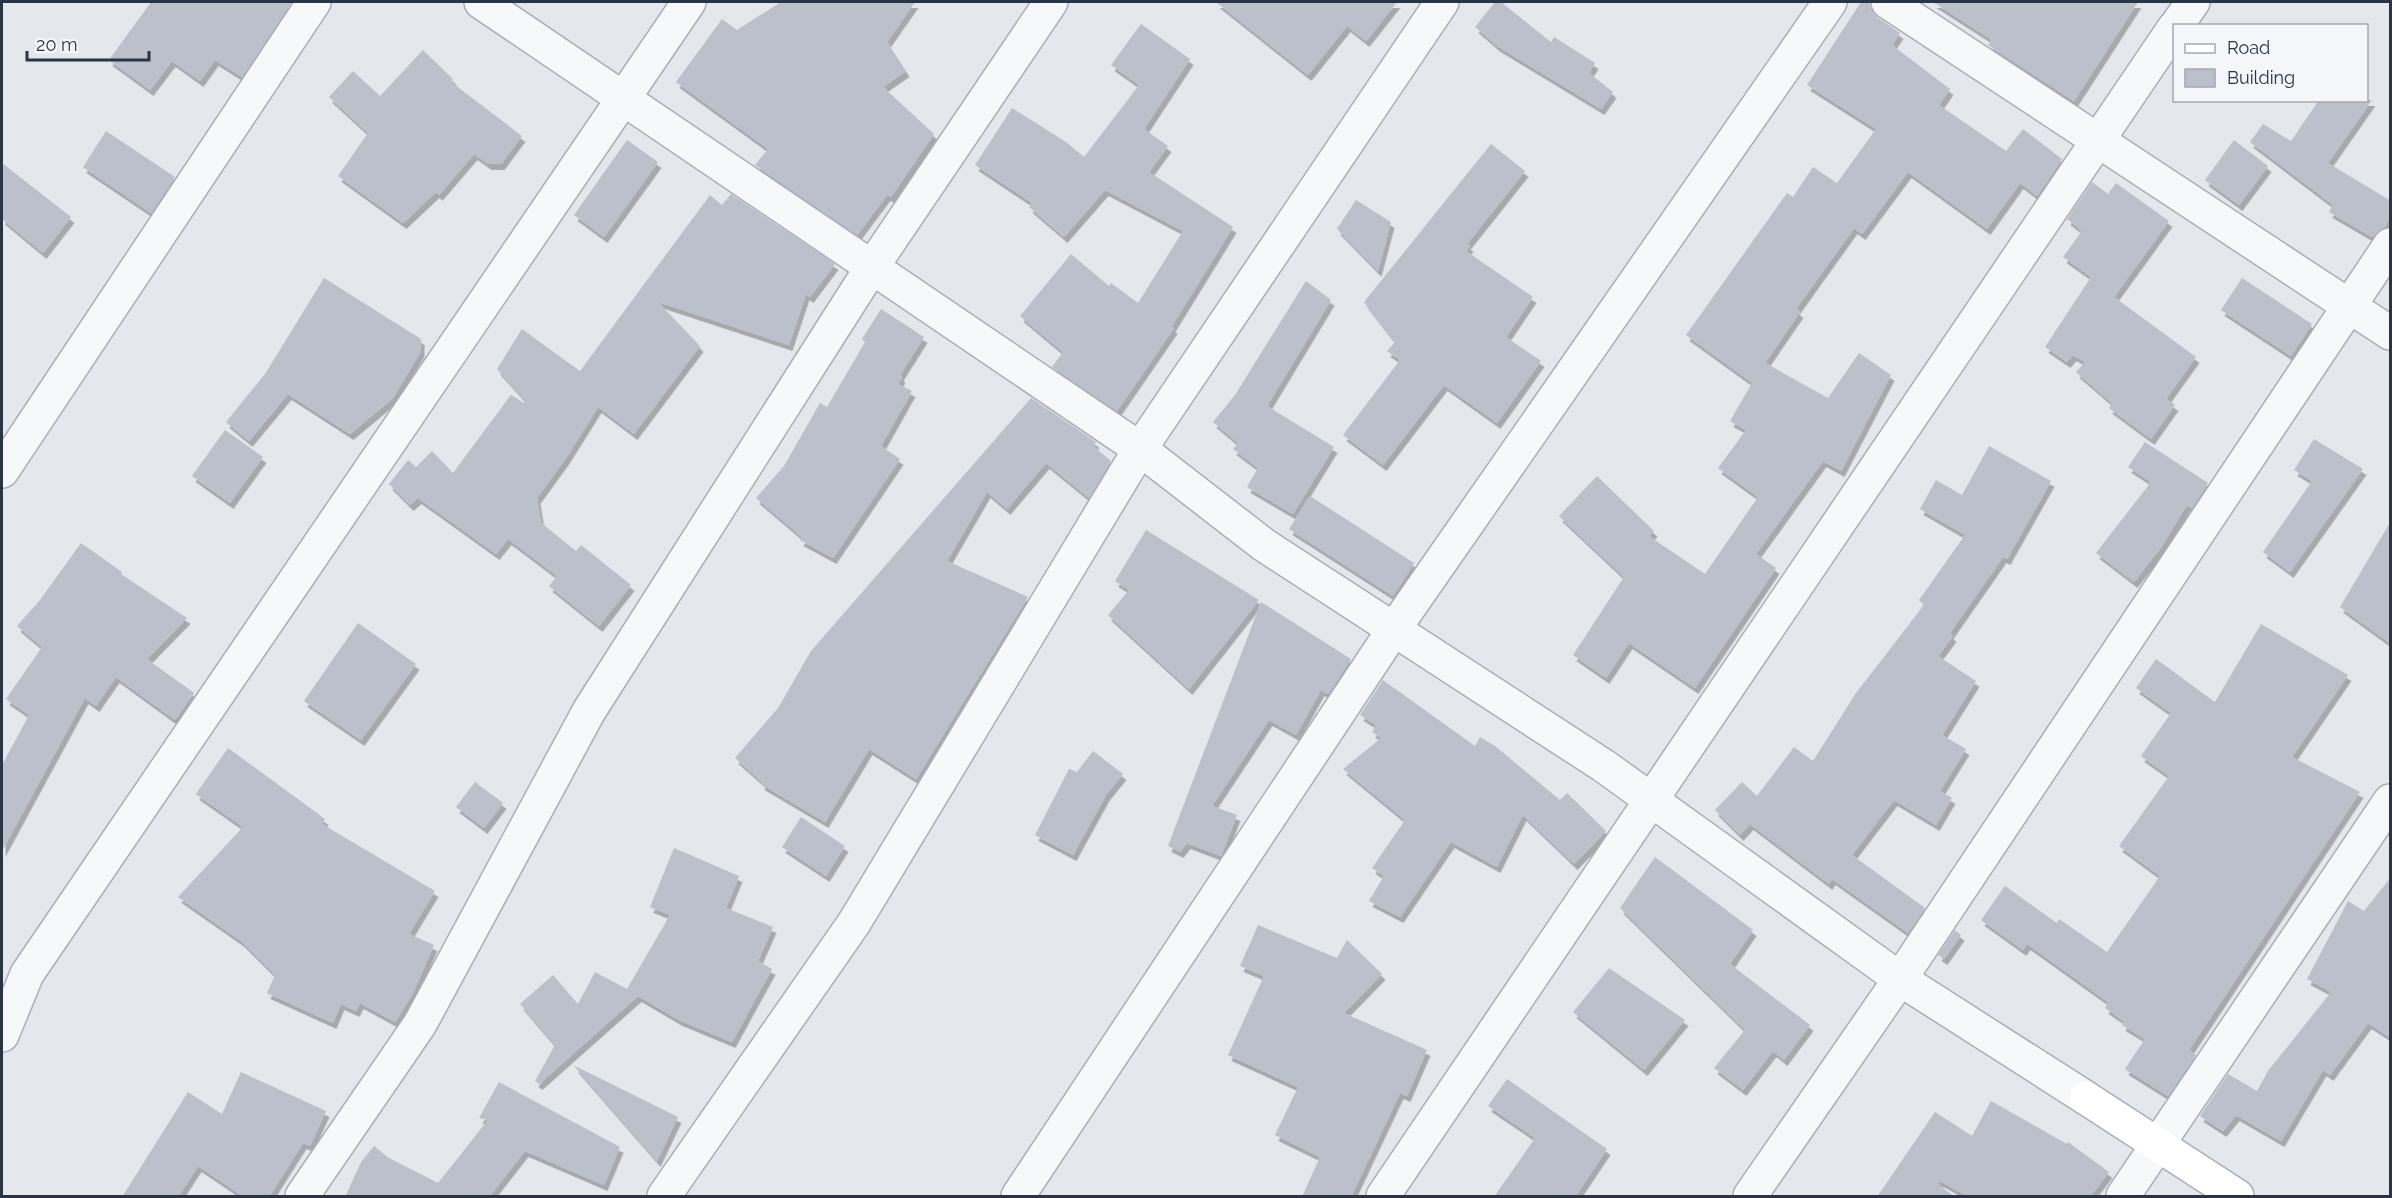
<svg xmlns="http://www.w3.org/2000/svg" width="2392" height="1198" font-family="Raleway,sans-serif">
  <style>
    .building { fill: #bbc0ca; filter: url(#shadow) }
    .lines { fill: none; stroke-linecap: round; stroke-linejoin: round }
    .street-casing { stroke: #a9aeb7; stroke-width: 36 }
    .secondary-casing { stroke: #a9aeb7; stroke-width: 36 }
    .street { stroke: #f7f8fa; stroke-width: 33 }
    .secondary { stroke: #fff; stroke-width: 33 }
  </style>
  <defs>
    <filter id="shadow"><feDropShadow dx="3.5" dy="6" stdDeviation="0" flood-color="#0004"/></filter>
  </defs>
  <rect width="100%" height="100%" fill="#e4e7ec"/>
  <g class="building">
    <polygon points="151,2 292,2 242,77 215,60 200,81 172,61 150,90 109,60"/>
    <polygon points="781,2 915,2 887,42 906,71 883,87 934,134 891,197 887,195 857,235 755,165 768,149 676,82 722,19 737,30"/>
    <polygon points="1216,2 1397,2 1366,41 1347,26 1308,75"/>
    <polygon points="1495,2 1501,2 1551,42 1554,37 1595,63 1589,73 1613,92 1601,109 1497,46 1475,27"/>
    <polygon points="1861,2 1869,2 1871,10 1877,17 1900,33 1892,45 1950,89 1939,105 2006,151 2023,129 2062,159 2037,196 2020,183 1987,229 1908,172 1862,234 1854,228 1796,309 1800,312 1765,363 1828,398 1859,353 1891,375 1841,471 1823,461 1756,554 1776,568 1695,688 1629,643 1606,678 1573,655 1624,577 1559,516 1597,476 1654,531 1649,536 1705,574 1758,497 1718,468 1746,430 1730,421 1759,371 1751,382 1686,335 1787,193 1793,197 1813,167 1837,183 1876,129 1807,85"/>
    <polygon points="1933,2 2138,2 2074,101 1988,45 1992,40"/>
    <polygon points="1141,24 1190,59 1144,129 1168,146 1149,172 1233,227 1172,326 1174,328 1117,411 1052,367 1063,352 1020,316 1071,254 1109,286 1111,283 1138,303 1183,231 1105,190 1064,237 1029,207 1032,203 975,165 1012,108 1066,142 1084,157 1139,85 1111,65"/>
    <polygon points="423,50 453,79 451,82 522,136 501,164 488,164 474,154 439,195 436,192 403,223 338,176 368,133 329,97 353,71 380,96"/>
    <polygon points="2319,100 2372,100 2328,163 2391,201 2391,216 2384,228 2372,237 2329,212 2333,205 2250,142 2263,124 2291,141"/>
    <polygon points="106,131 175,177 151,213 83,167"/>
    <polygon points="627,140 658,162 604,237 574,215"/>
    <polygon points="2234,140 2268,166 2239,205 2205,180"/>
    <polygon points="1491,144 1525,171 1467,244 1470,246 1466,251 1533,297 1506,337 1541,361 1497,423 1444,385 1383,465 1343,435 1400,360 1387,351 1395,342 1364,302"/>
    <polygon points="2,163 71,217 43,253 2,219"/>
    <polygon points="2092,182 2108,194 2116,183 2169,221 2114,297 2196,357 2166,399 2175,405 2151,439 2109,408 2112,403 2076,372 2085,362 2073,355 2067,362 2045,347 2091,277 2063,257 2082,231 2067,219"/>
    <polygon points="731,194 835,264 810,297 806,294 789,345 658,302 700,346 634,434 598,407 566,458 537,498 541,523 576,551 581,545 631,585 599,626 549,586 557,576 508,539 496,554 418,498 410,505 389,484 408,460 416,467 432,451 453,473 511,395 524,403 526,401 497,369 522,329 580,371 710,195 722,205"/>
    <polygon points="1356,200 1391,222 1378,271 1337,229"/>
    <polygon points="324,278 421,339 421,351 393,398 350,434 288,394 249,441 226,422 265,374"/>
    <polygon points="2242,278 2312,324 2291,356 2221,310"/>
    <polygon points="1306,281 1331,300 1267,406 1334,447 1293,514 1247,487 1258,468 1233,449 1238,443 1213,422 1235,395"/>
    <polygon points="881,309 924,337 900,375 902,377 898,384 912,391 881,446 900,459 833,558 800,540 802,537 756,498 784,466 820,403 827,407 865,342 862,339"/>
    <polygon points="1031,398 1096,442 1093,446 1111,461 1089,498 1046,463 1007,509 987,492 947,561 1028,597 916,779 869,749 825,822 761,784 762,782 735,758 778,708 811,651"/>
    <polygon points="225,430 263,457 230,503 192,476"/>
    <polygon points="2314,439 2363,469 2290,572 2263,552 2312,481 2294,470"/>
    <polygon points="2145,442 2208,483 2192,508 2187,505 2160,549 2134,582 2096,553 2151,482 2128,467"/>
    <polygon points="1989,446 2051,481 2007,559 2003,557 1950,633 1953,636 1938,656 1976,681 1942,735 1966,749 1940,791 1952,798 1936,825 1894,800 1852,855 1925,908 1908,933 1832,879 1829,884 1750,824 1740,835 1715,810 1742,782 1757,796 1794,747 1813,761 1856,693 1924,605 1919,600 1965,535 1920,509 1936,480 1962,495"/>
    <polygon points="1310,496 1414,563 1393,596 1289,529"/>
    <polygon points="2391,521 2391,644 2340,607"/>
    <polygon points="1146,530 1259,600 1189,689 1108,615 1129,590 1115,581"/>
    <polygon points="81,543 122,572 121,574 187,618 147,659 194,693 175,720 116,677 96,706 85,698 2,851 2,765 29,715 6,699 42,647 17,626 40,600"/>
    <polygon points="1261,602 1351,659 1328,694 1321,690 1296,735 1269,720 1212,806 1237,815 1221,856 1187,843 1180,852 1168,846"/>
    <polygon points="358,623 416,664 361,740 304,701"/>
    <polygon points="2261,624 2348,675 2292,757 2360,792 2189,1050 2196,1055 2168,1096 2125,1069 2145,1039 2122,1025 2124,1021 2105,1008 2108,1002 2027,944 2023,950 1981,920 2005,886 2057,923 2059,919 2107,952 2160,876 2119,846 2169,776 2141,756 2171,713 2136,688 2156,659 2215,702"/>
    <polygon points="1383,680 1475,746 1480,737 1495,746 1560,800 1567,793 1606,831 1574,864 1523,815 1497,867 1451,842 1400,917 1369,901 1384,876 1372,868 1405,820 1343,769 1381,738 1372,732 1376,725 1360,715"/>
    <polygon points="228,748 325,819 322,824 435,891 409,934 434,945 412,995 395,1022 360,1003 356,1011 341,1004 333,1023 267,993 275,975 241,941 178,897 243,827 196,794"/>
    <polygon points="1093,751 1123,774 1106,795 1073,855 1035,835 1069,769 1077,772"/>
    <polygon points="475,782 503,803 484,828 456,807"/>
    <polygon points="801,817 845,846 826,876 782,847"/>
    <polygon points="674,848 739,876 726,908 773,927 758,961 772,969 732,1042 679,1020 638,996 539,1084 535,1081 555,1045 520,1004 553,975 578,1004 595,972 627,989 670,915 650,907"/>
    <polygon points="1655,857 1753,930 1730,964 1810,1025 1784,1060 1773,1051 1743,1090 1714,1068 1745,1030 1620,908"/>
    <polygon points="2391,877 2391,1038 2368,1023 2330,1075 2323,1070 2281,1141 2236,1115 2223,1131 2200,1116 2228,1074 2257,1091 2268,1071 2331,992 2307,979 2348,901 2364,911"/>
    <polygon points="1258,925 1337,958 1347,940 1382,974 1344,1013 1427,1050 1407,1096 1400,1093 1351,1197 1302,1197 1320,1157 1275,1135 1298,1087 1228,1055 1264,976 1240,966"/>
    <polygon points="1955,930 1961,935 1944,959 1938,955"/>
    <polygon points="1609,968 1685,1020 1644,1070 1573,1012"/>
    <polygon points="575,1066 678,1117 657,1161 575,1067"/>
    <polygon points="241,1072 326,1111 310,1146 303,1143 269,1197 244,1197 198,1166 178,1197 122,1197 188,1092 222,1114"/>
    <polygon points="1507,1079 1607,1149 1575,1197 1494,1197 1535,1138 1488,1106"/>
    <polygon points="499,1082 620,1147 604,1185 525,1151 489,1197 345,1197 361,1162 374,1146 389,1158 438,1183 488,1120 479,1118"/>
    <polygon points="1991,1101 2067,1144 2068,1142 2109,1172 2090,1197 1969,1197 1940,1181 1938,1184 1955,1197 1877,1197 1935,1112 1972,1136"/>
  </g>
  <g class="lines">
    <defs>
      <g id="street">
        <polyline points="481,2 1140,449 1264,545 1604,766 1900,979 2086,1098"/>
        <polyline points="1888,2 2390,333"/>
        <polyline points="2176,26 2193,2"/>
        <polyline points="2,471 314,2"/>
        <polyline points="2,1035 27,974 689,2"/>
        <polyline points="302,1196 420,1024 589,711 872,267 1051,2"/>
        <polyline points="664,1196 854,923 1140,449 1442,2"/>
        <polyline points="1018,1196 1394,629 1830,2"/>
        <polyline points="1383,1196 2174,28"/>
        <polyline points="1750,1196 1900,979 2390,245"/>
        <polyline points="2123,1196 2390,801"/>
      </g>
      <polyline id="secondary" points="2086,1098 2237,1196"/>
    </defs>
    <use href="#street" class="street-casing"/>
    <use href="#secondary" class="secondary-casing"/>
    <use href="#street" class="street"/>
    <use href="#secondary" class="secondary"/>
  </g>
  <rect width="2392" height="1198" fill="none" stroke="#2b3445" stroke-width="6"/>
  <rect x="2173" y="24" width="195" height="78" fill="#f4f6f9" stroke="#a4a8b1" stroke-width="1.5"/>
  <rect x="2185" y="44" width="30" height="9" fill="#ffffff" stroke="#a4a8b1" stroke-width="1.5"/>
  <text x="2227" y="54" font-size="18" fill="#2b3445">Road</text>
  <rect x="2185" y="69" width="30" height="18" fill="#bbc0ca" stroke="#a4a8b1" stroke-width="1.5"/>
  <text x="2227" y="84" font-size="18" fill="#2b3445">Building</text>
  <path d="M27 51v9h122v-9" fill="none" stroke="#2b3445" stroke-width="3"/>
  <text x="36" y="51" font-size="18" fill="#2b3445" stroke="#f4f6f9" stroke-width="4.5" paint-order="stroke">20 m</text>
</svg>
